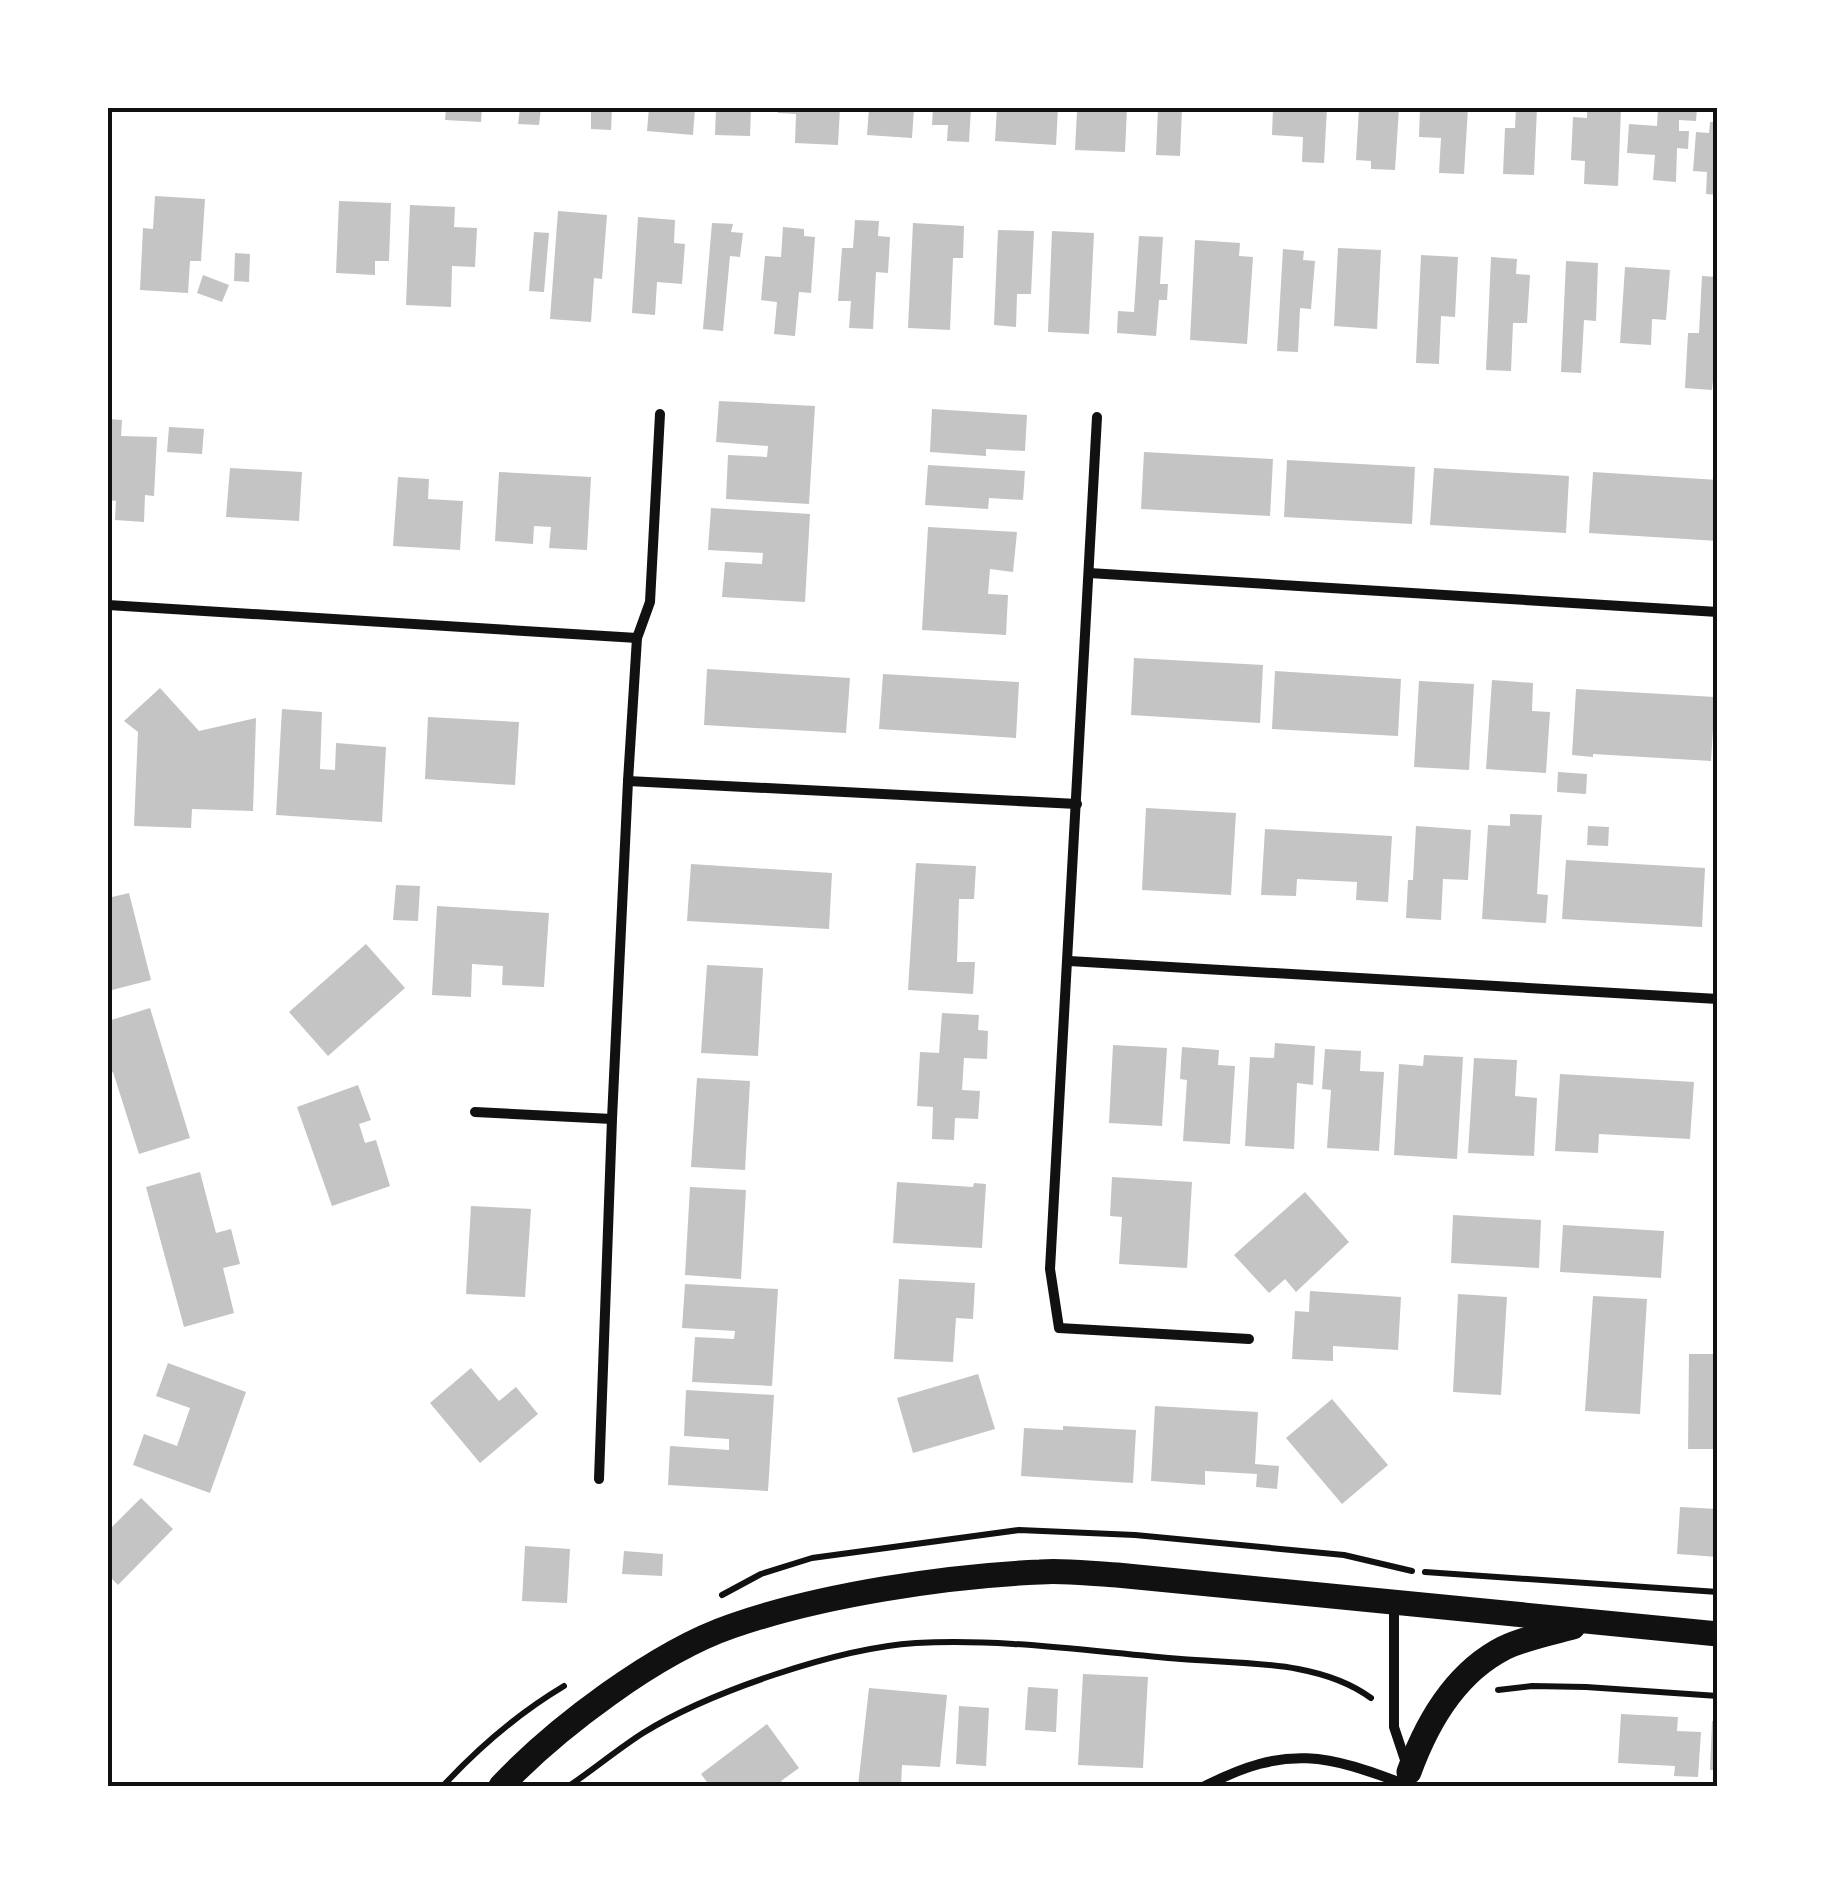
<svg xmlns="http://www.w3.org/2000/svg" width="1825" height="1894" font-family="'Open Sans',sans-serif">
  <style>
    .building { fill: #c4c4c4 }
    .lines { fill: none; stroke-linecap: round; stroke-linejoin: round }
    .path { stroke: #111; stroke-width: 6 }
    .minor { stroke: #111; stroke-width: 10 }
    .trunk { stroke: #111; stroke-width: 25 }
    .neatline { fill: none; stroke: #111; stroke-width: 4 }
  </style>
  <rect width="100%" height="100%" fill="#fff"/>
  <g class="building">
    <polygon points="446,108 482,108 481,122 445,120"/>
    <polygon points="520,108 541,108 539,125 518,124"/>
    <polygon points="579,108 612,108 611,130 591,129 591,112 579,112"/>
    <polygon points="649,108 695,108 693,135 647,131"/>
    <polygon points="716,108 751,108 750,136 715,135"/>
    <polygon points="778,108 840,108 838,145 795,143 796,114 778,113"/>
    <polygon points="869,108 914,108 912,138 867,135"/>
    <polygon points="933,108 971,108 969,142 947,141 948,125 932,125"/>
    <polygon points="997,108 1058,108 1056,145 995,141"/>
    <polygon points="1087,108 1127,108 1125,152 1075,150 1077,111 1086,111"/>
    <polygon points="1158,108 1182,108 1180,156 1156,155"/>
    <polygon points="1273,108 1327,108 1324,163 1302,162 1303,137 1272,135"/>
    <polygon points="1359,108 1399,108 1395,170 1371,169 1371,161 1356,160"/>
    <polygon points="1420,108 1468,108 1464,174 1439,173 1441,138 1419,137"/>
    <polygon points="1516,108 1537,108 1534,175 1503,174 1505,128 1515,128"/>
    <polygon points="1587,108 1621,108 1618,186 1584,184 1585,161 1571,160 1573,117 1587,118"/>
    <polygon points="1658,108 1697,108 1696,121 1679,120 1679,131 1689,131 1688,149 1677,148 1676,182 1653,180 1655,155 1627,153 1629,124 1657,126"/>
    <polygon points="1710,122 1718,122 1718,195 1706,194 1707,172 1693,171 1696,132 1709,133"/>
    <polygon points="155,196 205,199 201,261 190,261 188,293 140,290 143,228 153,229"/>
    <polygon points="339,201 391,203 389,261 375,261 375,275 336,273"/>
    <polygon points="410,205 455,207 454,227 477,228 475,267 452,266 451,307 406,305"/>
    <polygon points="558,211 607,215 602,279 594,278 591,322 550,319"/>
    <polygon points="638,217 675,220 674,243 685,244 682,284 657,282 655,315 632,313"/>
    <polygon points="855,220 879,221 878,236 890,237 888,273 876,272 873,329 849,328 851,301 838,301 842,248 853,248"/>
    <polygon points="712,223 733,224 731,232 743,233 740,257 730,256 723,331 703,329"/>
    <polygon points="913,223 964,226 963,258 953,258 950,330 908,328"/>
    <polygon points="783,227 804,229 804,236 815,237 811,293 799,292 795,336 774,334 777,302 761,300 765,256 781,257"/>
    <polygon points="998,230 1034,231 1031,294 1017,294 1016,327 994,325"/>
    <polygon points="1052,231 1094,233 1089,334 1048,332"/>
    <polygon points="534,232 549,233 544,292 529,291"/>
    <polygon points="1139,236 1163,237 1160,284 1168,284 1167,300 1159,300 1156,336 1117,333 1118,311 1134,312"/>
    <polygon points="1195,240 1240,243 1239,256 1253,257 1247,344 1190,340"/>
    <polygon points="1338,248 1381,250 1377,329 1334,326"/>
    <polygon points="1283,249 1304,251 1303,260 1315,261 1311,309 1300,308 1298,352 1277,351"/>
    <polygon points="235,253 250,254 249,282 234,281"/>
    <polygon points="1421,255 1458,257 1455,317 1441,316 1439,364 1416,363"/>
    <polygon points="1491,257 1517,259 1516,274 1530,275 1527,323 1513,323 1511,371 1486,370"/>
    <polygon points="1566,261 1598,263 1596,321 1584,320 1581,373 1561,372"/>
    <polygon points="1625,267 1670,270 1666,320 1652,319 1651,345 1620,343"/>
    <polygon points="203,275 229,285 222,302 197,293"/>
    <polygon points="1702,276 1718,277 1718,334 1712,390 1685,388 1688,333 1699,333"/>
    <polygon points="719,401 815,406 809,504 726,499 728,455 767,457 768,446 716,442"/>
    <polygon points="932,409 1027,415 1025,451 986,449 986,456 930,452"/>
    <polygon points="108,419 122,420 121,436 157,437 154,496 145,495 144,522 115,520 116,501 108,500"/>
    <polygon points="169,427 204,429 202,454 167,452"/>
    <polygon points="1144,452 1273,459 1270,516 1141,509"/>
    <polygon points="1287,460 1415,467 1412,524 1284,517"/>
    <polygon points="928,465 1025,471 1023,500 989,498 988,509 925,505"/>
    <polygon points="230,468 302,472 299,521 226,517"/>
    <polygon points="1434,468 1569,476 1566,533 1430,525"/>
    <polygon points="499,472 591,477 587,550 549,548 551,527 534,526 533,544 495,541"/>
    <polygon points="1593,472 1718,480 1718,541 1589,533"/>
    <polygon points="398,477 429,479 428,499 463,501 460,550 393,546"/>
    <polygon points="711,508 810,514 805,602 722,597 725,562 762,564 763,553 708,550"/>
    <polygon points="928,527 1017,532 1013,572 990,569 988,594 1008,595 1006,635 922,630"/>
    <polygon points="1134,658 1263,665 1260,723 1131,715"/>
    <polygon points="707,669 850,678 846,733 704,725"/>
    <polygon points="1275,671 1401,679 1398,736 1272,729"/>
    <polygon points="883,674 1019,682 1016,738 879,729"/>
    <polygon points="1492,680 1533,683 1532,711 1550,712 1546,773 1486,769"/>
    <polygon points="1419,681 1474,684 1469,770 1414,767"/>
    <polygon points="160,688 199,731 256,718 253,811 192,809 191,828 134,826 138,732 124,721"/>
    <polygon points="1576,689 1715,697 1711,761 1593,754 1593,757 1572,755"/>
    <polygon points="282,709 322,712 320,769 335,770 336,743 386,747 382,822 276,815"/>
    <polygon points="428,717 519,722 515,785 425,779"/>
    <polygon points="1558,772 1587,774 1586,794 1557,792"/>
    <polygon points="1146,808 1236,813 1231,895 1142,890"/>
    <polygon points="1510,814 1542,815 1537,894 1548,895 1546,923 1482,919 1488,825 1510,826"/>
    <polygon points="1416,826 1471,830 1468,880 1443,879 1441,920 1406,918 1408,880 1413,880"/>
    <polygon points="1588,826 1609,827 1608,846 1587,845"/>
    <polygon points="1265,829 1392,836 1388,902 1356,900 1357,882 1297,879 1296,896 1261,895"/>
    <polygon points="1566,860 1705,868 1702,927 1562,919"/>
    <polygon points="916,863 976,866 974,899 959,899 957,962 975,962 973,994 908,990"/>
    <polygon points="691,864 832,873 829,929 687,921"/>
    <polygon points="396,885 420,886 418,921 393,920"/>
    <polygon points="129,893 151,980 108,991 108,898"/>
    <polygon points="437,906 549,913 544,987 502,985 503,966 472,964 471,997 432,995"/>
    <polygon points="366,944 405,988 328,1056 289,1012"/>
    <polygon points="707,965 763,968 758,1056 701,1053"/>
    <polygon points="150,1008 190,1138 139,1154 113,1072 108,1074 108,1021"/>
    <polygon points="942,1013 979,1015 978,1030 988,1031 987,1059 964,1058 962,1090 980,1091 978,1119 955,1118 954,1140 932,1139 933,1107 917,1106 920,1052 939,1053"/>
    <polygon points="1275,1043 1315,1046 1313,1085 1297,1083 1294,1149 1245,1146 1250,1057 1274,1058"/>
    <polygon points="1113,1045 1167,1048 1162,1126 1109,1123"/>
    <polygon points="1182,1047 1219,1050 1218,1065 1235,1066 1230,1144 1183,1141 1187,1080 1180,1079"/>
    <polygon points="1325,1049 1361,1051 1360,1071 1384,1072 1379,1151 1327,1148 1331,1090 1322,1089"/>
    <polygon points="1424,1055 1463,1057 1457,1159 1394,1155 1399,1064 1423,1066"/>
    <polygon points="1474,1058 1517,1060 1515,1096 1537,1098 1534,1156 1468,1153"/>
    <polygon points="1560,1074 1694,1082 1690,1139 1599,1134 1598,1153 1555,1151"/>
    <polygon points="697,1078 750,1081 745,1170 691,1167"/>
    <polygon points="358,1085 371,1120 359,1124 365,1143 376,1140 390,1186 332,1206 297,1107"/>
    <polygon points="200,1172 216,1233 231,1229 240,1264 223,1268 234,1313 184,1327 146,1187"/>
    <polygon points="1112,1177 1192,1182 1187,1268 1119,1264 1122,1217 1110,1216"/>
    <polygon points="897,1182 973,1187 974,1183 986,1184 982,1248 893,1243"/>
    <polygon points="690,1187 746,1190 741,1279 685,1275"/>
    <polygon points="1305,1192 1349,1242 1296,1292 1285,1279 1269,1293 1234,1255"/>
    <polygon points="471,1206 531,1209 525,1297 466,1294"/>
    <polygon points="1453,1215 1541,1220 1539,1268 1451,1263"/>
    <polygon points="1563,1225 1664,1231 1661,1278 1560,1272"/>
    <polygon points="899,1279 975,1283 973,1319 956,1318 953,1362 894,1359"/>
    <polygon points="685,1284 778,1289 772,1386 692,1382 695,1337 734,1339 735,1331 682,1328"/>
    <polygon points="1310,1291 1401,1297 1398,1350 1333,1346 1333,1361 1292,1359 1295,1311 1309,1312"/>
    <polygon points="1458,1294 1507,1297 1501,1395 1453,1392"/>
    <polygon points="1593,1296 1647,1299 1640,1414 1585,1411"/>
    <polygon points="1689,1354 1718,1354 1718,1449 1688,1449"/>
    <polygon points="168,1363 246,1392 210,1493 133,1465 144,1434 177,1446 190,1408 156,1396"/>
    <polygon points="471,1368 499,1401 516,1387 538,1414 480,1463 430,1403"/>
    <polygon points="978,1374 995,1429 913,1453 897,1398"/>
    <polygon points="686,1390 774,1395 768,1491 668,1485 670,1446 729,1450 729,1439 684,1436"/>
    <polygon points="1332,1399 1388,1465 1342,1504 1286,1438"/>
    <polygon points="1155,1406 1258,1412 1255,1464 1279,1466 1277,1489 1256,1487 1257,1474 1205,1471 1205,1485 1151,1481"/>
    <polygon points="1063,1426 1136,1430 1133,1483 1021,1476 1024,1428 1063,1430"/>
    <polygon points="141,1498 173,1529 118,1585 108,1575 108,1531"/>
    <polygon points="1680,1507 1718,1509 1718,1557 1677,1554"/>
    <polygon points="525,1546 570,1549 567,1603 522,1601"/>
    <polygon points="624,1551 663,1554 662,1576 622,1574"/>
    <polygon points="1083,1674 1148,1677 1143,1768 1078,1765"/>
    <polygon points="1028,1687 1058,1689 1056,1732 1025,1730"/>
    <polygon points="869,1688 947,1695 940,1767 902,1765 901,1786 858,1786"/>
    <polygon points="959,1706 989,1708 986,1766 956,1764"/>
    <polygon points="1621,1714 1678,1717 1677,1731 1701,1732 1698,1777 1674,1776 1675,1766 1618,1763"/>
    <polygon points="1712,1721 1718,1721 1718,1770 1710,1770"/>
    <polygon points="767,1724 799,1768 781,1781 785,1786 710,1786 701,1774"/>
  </g>
  <g class="lines">
    <g class="path">
      <polyline points="1425,1572 1718,1592"/>
      <polyline points="722,1595 761,1574 812,1558 1019,1530 1135,1535 1344,1555 1412,1571"/>
      <polyline points="1498,1690 1532,1686 1586,1687 1718,1696"/>
      <path d="M443,1786c35,-38 76,-73 121,-100"/>
      <path d="M569,1786c25,-17 49,-37 74,-53 66,-41 195,-85 273,-90 87,-5 178,9 265,16 63,5 138,1 190,39"/>
    </g>
    <g class="minor">
      <polyline points="1097,417 1050,1269 1059,1328 1249,1339"/>
      <polyline points="1089,573 1718,612"/>
      <polyline points="108,605 637,638"/>
      <polyline points="628,781 1077,804"/>
      <polyline points="1069,961 1718,999"/>
      <polyline points="475,1112 612,1119"/>
      <polyline points="599,1479 612,1119 628,781 637,638 650,602 660,414"/>
      <polyline points="1394,1605 1394,1727 1407,1766"/>
      <path d="M1205,1786c83,-42 121,-32 204,0"/>
    </g>
    <g class="trunk">
      <path d="M1409,1772c18,-50 46,-99 95,-124 21,-10 46,-15 69,-21"/>
      <path d="M501,1786c55,-58 155,-134 231,-160 89,-31 214,-50 308,-54 25,-2 51,2 77,3l601,59"/>
    </g>
  </g>
  <rect width="1825" height="1894" fill="none" stroke="#ffffff" stroke-width="220"/>
  <rect x="110" y="110" width="1605" height="1674" class="neatline"/>
</svg>
